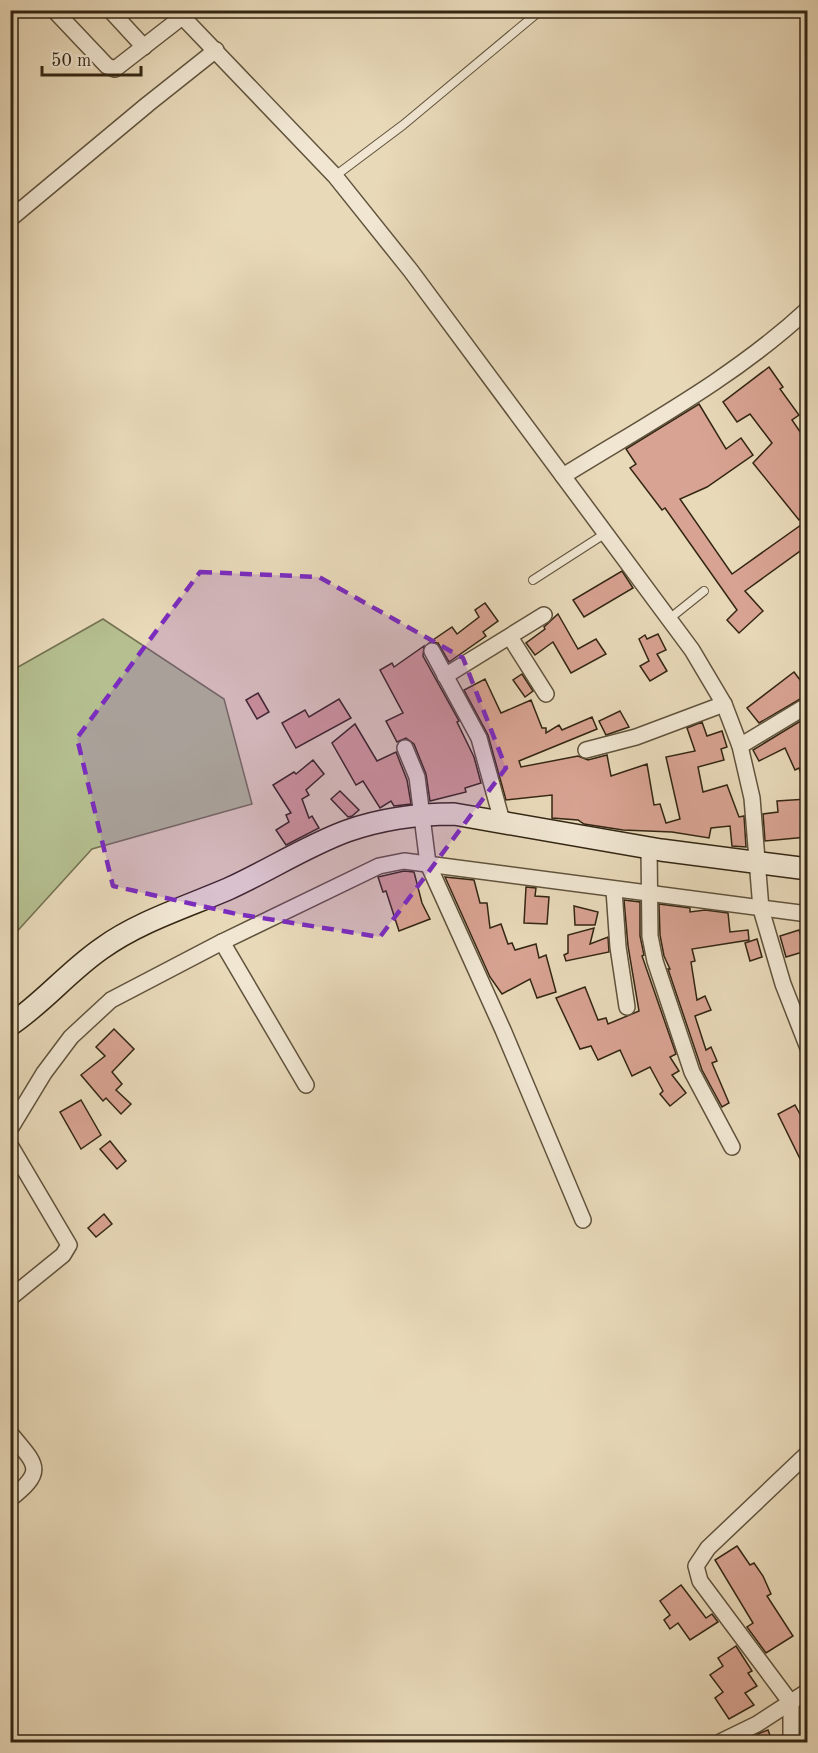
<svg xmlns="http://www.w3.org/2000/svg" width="818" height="1753" font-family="'Old Standard TT',serif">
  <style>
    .green { fill: #b5bf90; stroke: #747252; stroke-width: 1.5 }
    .building { fill: #d8a392; stroke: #332613; stroke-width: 1.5 }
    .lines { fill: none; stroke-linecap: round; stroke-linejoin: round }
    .lane-casing { stroke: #60533c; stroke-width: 10 }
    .street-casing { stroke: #60533c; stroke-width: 18 }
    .secondary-casing { stroke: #332613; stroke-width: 24 }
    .lane { stroke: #f0e6d2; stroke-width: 8 }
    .street { stroke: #f0e6d2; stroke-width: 15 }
    .secondary { stroke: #f0e6d2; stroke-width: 21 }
    .marked { fill: #7b2cbf; fill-opacity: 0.2; stroke: #7b2cbf; stroke-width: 4.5; stroke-dasharray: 12 8; stroke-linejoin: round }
  </style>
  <rect width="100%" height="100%" fill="#e8d9b9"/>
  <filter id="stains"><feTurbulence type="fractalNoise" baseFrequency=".00333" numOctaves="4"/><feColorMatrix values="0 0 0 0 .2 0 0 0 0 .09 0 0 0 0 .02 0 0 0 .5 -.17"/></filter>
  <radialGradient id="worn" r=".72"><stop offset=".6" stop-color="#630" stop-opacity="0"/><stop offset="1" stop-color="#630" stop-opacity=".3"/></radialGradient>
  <polygon class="green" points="103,619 224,699 252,804 92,849 11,938 11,671"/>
  <g class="building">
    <polygon points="769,367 783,387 780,389 799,415 792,420 807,442 807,514 799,520 753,463 772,443 750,414 737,422 723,402"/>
    <polygon points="699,404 726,449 741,438 753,455 707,487 680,499 732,574 801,525 807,534 807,546 745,591 763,611 739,633 727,620 737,610 665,508 662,510 630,468 636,464 626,449"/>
    <polygon points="622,571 633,588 584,617 573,600"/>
    <polygon points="485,603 498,621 483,632 486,636 449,662 438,643 430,642 452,627 457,634 479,617 475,610"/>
    <polygon points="558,614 578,649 596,639 606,654 571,673 553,642 535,655 526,643 545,629 544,627"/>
    <polygon points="658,634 666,650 657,654 667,671 650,681 640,666 649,661 639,639 645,635 647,639"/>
    <polygon points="424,646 423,656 459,721 457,722 474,757 481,783 465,788 466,792 430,801 426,774 414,744 406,738 397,742 386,721 403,713 380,670 392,663 394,667"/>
    <polygon points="794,672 807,689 807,695 759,723 747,708"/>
    <polygon points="522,674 533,691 525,697 513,680"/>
    <polygon points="485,679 501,713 531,700 542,728 546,728 546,733 559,725 562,730 592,717 597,729 519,761 521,767 578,756 588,760 607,755 611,776 647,764 654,805 660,804 666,823 680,819 666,757 695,751 687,728 702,722 707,736 722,731 727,747 721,749 724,760 698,767 703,792 727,785 739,817 744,816 746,847 732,846 730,826 711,828 709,838 672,832 623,830 584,824 578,820 552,818 552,795 506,800 488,735 464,690"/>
    <polygon points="258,693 269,712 257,719 246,700"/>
    <polygon points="339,699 351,718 296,748 282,723 305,710 309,717"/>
    <polygon points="620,711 629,727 606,735 599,721"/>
    <polygon points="807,717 807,788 806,788 799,768 795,770 785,748 759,761 753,750"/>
    <polygon points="355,724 377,761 396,752 407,780 411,804 394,806 391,801 380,808 363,781 356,785 332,743"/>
    <polygon points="313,760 324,774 306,790 309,795 302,799 309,818 312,816 319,828 286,845 276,830 289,822 286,815 291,813 273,785 294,772 296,774"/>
    <polygon points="340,791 359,810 352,816 348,817 331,799"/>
    <polygon points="807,799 807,837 765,841 763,814 778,812 777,801"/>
    <polygon points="404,871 414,872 422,903 430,919 399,931 386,891 383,892 378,877"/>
    <polygon points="445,877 474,880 480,903 487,903 490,928 501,924 508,944 512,943 515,950 536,944 539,958 546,955 556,992 537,998 530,979 502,994 490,977"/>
    <polygon points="526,887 536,888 535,896 549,897 547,924 524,923"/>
    <polygon points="624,900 640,902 640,936 644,955 642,956 676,1054 670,1057 679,1071 672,1075 686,1093 670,1106 660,1094 663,1091 650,1067 632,1076 620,1050 598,1060 591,1046 580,1049 556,998 585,987 598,1020 606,1018 608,1024 639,1011 628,946"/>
    <polygon points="659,904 690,908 690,912 705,910 728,913 730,932 748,930 749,940 692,949 695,961 691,962 697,1000 705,996 711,1010 695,1016 706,1050 711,1047 717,1061 712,1063 729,1103 722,1107 702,1070 668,969 670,969 664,956 660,935"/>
    <polygon points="574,906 598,912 595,925 575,925"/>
    <polygon points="594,928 590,944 608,937 609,952 566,961 564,955 568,953 568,935"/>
    <polygon points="799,930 806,951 786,957 780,936"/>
    <polygon points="757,939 762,957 750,961 745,943"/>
    <polygon points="114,1029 134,1049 112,1072 122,1084 116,1090 131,1104 121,1114 106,1098 103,1101 81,1075 105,1056 96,1047"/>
    <polygon points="81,1100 101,1135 81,1149 60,1112"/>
    <polygon points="795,1105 807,1127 807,1173 778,1114"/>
    <polygon points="110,1141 126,1161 117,1169 100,1149"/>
    <polygon points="104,1214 112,1224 96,1237 88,1228"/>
    <polygon points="737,1546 750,1565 754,1563 763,1576 771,1594 767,1596 793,1636 766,1653 747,1627 753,1623 715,1560"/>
    <polygon points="681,1585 706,1618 712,1614 718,1622 690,1640 678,1623 670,1629 664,1620 670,1615 660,1601"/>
    <polygon points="736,1646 752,1671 748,1673 757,1686 745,1693 754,1705 729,1719 715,1698 723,1692 710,1675 723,1666 718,1658"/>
    <polygon points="768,1730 773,1743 741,1743 760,1733"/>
  </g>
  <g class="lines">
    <defs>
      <g id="lane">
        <polyline points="335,176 403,125 541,10"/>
        <polyline points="533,580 606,533"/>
        <polyline points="669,619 704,591"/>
      </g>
      <g id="street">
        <polyline points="54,10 107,66 115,69 182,17"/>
        <polyline points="110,10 144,47"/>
        <polyline points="176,10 335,176 411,271 692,650 724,704 740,746 752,798 761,909 783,984 808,1048"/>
        <polyline points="10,219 148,104 216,50"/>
        <path d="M563,476c84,-52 172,-99 245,-167"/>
        <polyline points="510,637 546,694"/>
        <polyline points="432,651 479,738 502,821"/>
        <polyline points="445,676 544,615"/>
        <polyline points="740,746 808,705"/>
        <polyline points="405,748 417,777 428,864 503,1030 583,1220"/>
        <polyline points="586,750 636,737 724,704"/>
        <polyline points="649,847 650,936 655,961 692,1072 732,1147"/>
        <polyline points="614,890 618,947 627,1007"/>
        <polyline points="222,942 306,1085"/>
        <polyline points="10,1129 44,1073 71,1037 111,1000 222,942 379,866 404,861 808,914"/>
        <polyline points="10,1145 69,1245 63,1255 10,1298"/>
        <path d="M10,1433c26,32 37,37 0,66"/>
        <polyline points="720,1742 757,1724 808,1691"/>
        <polyline points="791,1742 791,1703 700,1581 696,1566 708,1548 808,1453"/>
      </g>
      <path id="secondary" d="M10,1025c33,-22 58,-53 91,-76 37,-27 85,-42 127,-60 40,-18 78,-43 119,-58 34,-12 71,-17 107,-17l207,36 147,19"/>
    </defs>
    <use href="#lane" class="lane-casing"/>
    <use href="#street" class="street-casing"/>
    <use href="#secondary" class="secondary-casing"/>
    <use href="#lane" class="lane"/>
    <use href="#street" class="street"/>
    <use href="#secondary" class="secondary"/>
  </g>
  <path class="marked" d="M200,572l119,5 144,81 43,110 -126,169 -143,-23 -124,-28 -36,-148z"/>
  <rect width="818" height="1753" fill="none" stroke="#e8d9b9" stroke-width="36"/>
  <rect x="12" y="12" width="794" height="1729" fill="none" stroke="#332613" stroke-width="3"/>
  <rect x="18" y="18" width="782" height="1717" fill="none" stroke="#332613" stroke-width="1.5"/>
  <path d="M42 66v9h99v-9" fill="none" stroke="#332613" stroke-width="3"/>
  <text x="51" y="66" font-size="18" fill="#332613" stroke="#f0e6d2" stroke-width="4.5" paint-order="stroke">50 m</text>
  <rect width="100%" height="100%" filter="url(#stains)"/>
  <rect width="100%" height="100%" fill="url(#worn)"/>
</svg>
